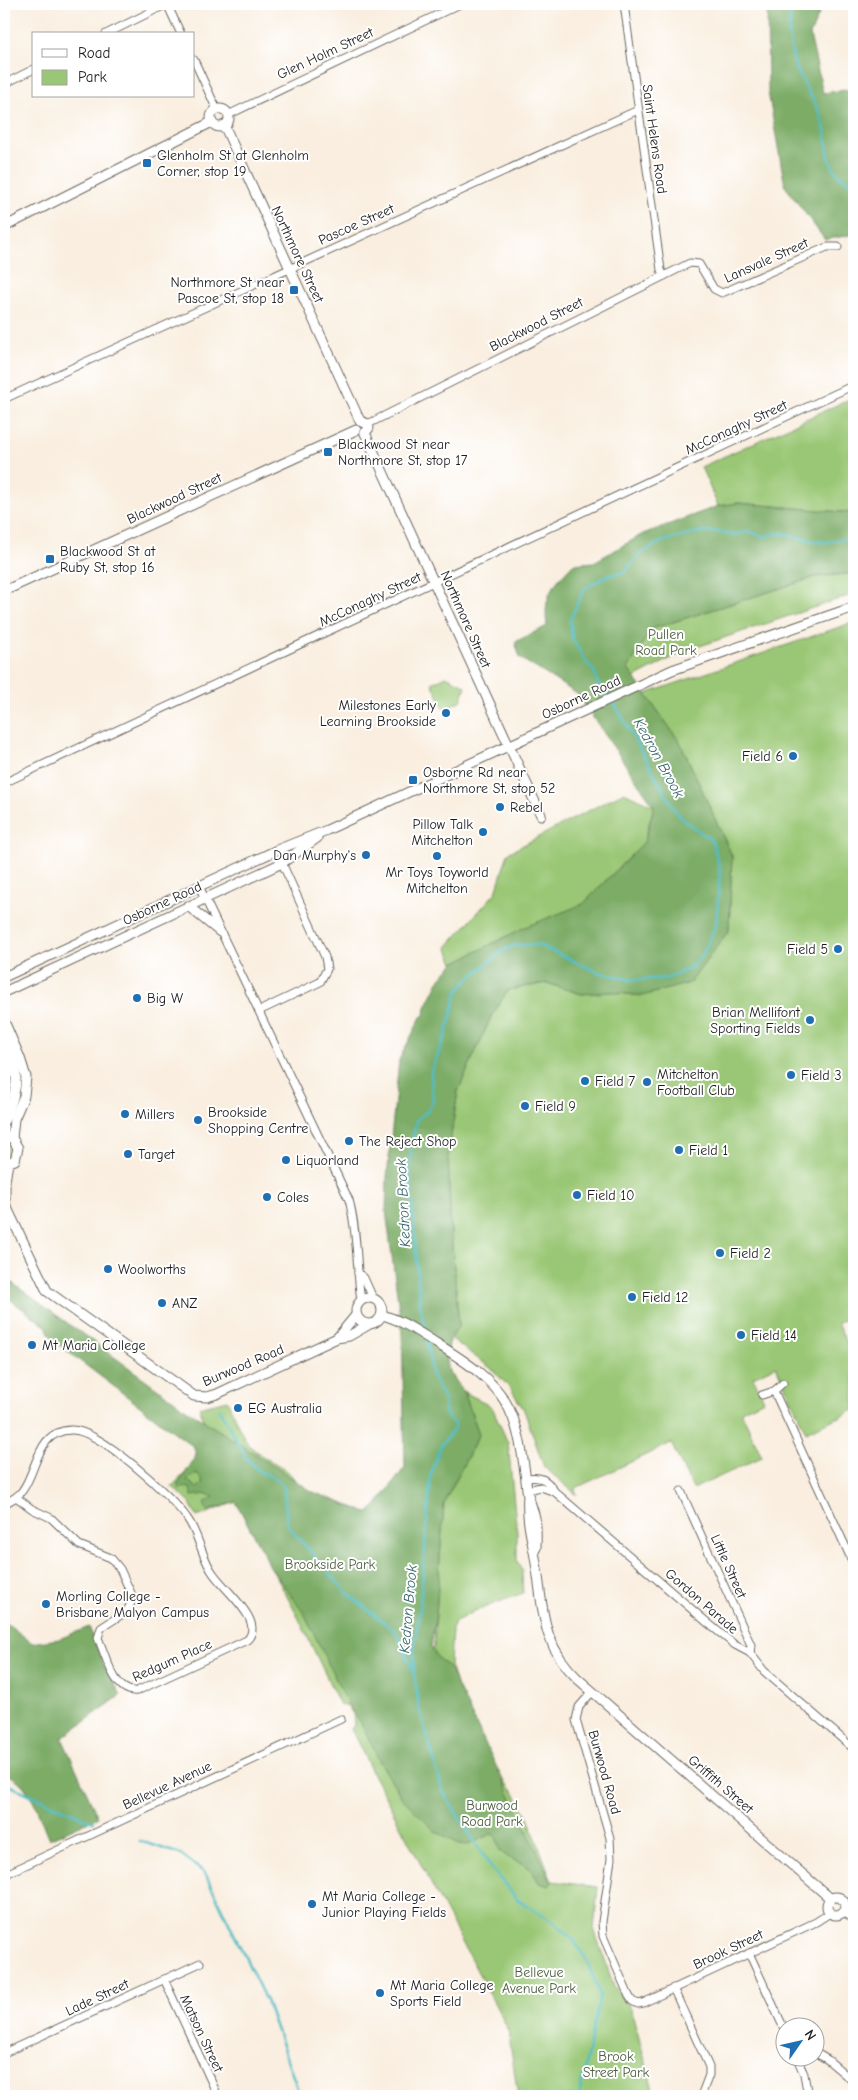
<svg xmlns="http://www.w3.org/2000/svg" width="858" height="2100" font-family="'Comic Neue',sans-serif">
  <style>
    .green { fill: #9ac775; stroke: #5b7248 }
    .forest { fill: #7bac66; stroke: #4c6441; fill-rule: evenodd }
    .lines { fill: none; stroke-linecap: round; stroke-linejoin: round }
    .stream { stroke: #4fbdc6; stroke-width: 2.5 }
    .minor-casing { stroke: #696660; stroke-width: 9 }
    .tertiary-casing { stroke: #696660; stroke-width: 11 }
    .minor { stroke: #fff; stroke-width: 7 }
    .tertiary { stroke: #fff; stroke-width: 9 }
    .poi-dot { fill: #1f6fb2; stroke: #fff; stroke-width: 2 }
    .labels { text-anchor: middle; stroke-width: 4; stroke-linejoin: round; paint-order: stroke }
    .street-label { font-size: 14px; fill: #1c1c1c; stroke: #fff }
    .poi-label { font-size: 14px; fill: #1c1c1c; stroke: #fff; text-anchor: start }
    .park-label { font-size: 14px; fill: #4e6040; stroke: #fff }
    .water-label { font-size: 15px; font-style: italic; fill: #336468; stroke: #fff }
  </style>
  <rect width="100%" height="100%" fill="#fff"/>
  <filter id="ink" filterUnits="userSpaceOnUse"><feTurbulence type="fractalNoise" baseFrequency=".02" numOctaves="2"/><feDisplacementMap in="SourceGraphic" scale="10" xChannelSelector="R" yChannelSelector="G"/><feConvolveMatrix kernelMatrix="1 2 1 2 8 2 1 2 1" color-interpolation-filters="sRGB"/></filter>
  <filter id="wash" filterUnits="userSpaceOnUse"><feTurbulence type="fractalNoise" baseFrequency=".0096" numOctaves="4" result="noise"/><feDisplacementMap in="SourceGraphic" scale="20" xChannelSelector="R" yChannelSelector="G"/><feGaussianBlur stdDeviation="1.12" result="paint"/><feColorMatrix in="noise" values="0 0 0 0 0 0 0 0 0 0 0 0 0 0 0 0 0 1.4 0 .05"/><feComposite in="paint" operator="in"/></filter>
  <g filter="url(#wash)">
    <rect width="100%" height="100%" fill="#f9eedf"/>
    <g class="green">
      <polygon points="854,397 854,513 738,503 718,506 701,467"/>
      <polygon points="854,573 854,594 685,651 634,678 627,669 651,629 816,577"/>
      <polygon points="854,622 854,1315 837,1323 854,1359 854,1410 806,1432 776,1366 753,1377 764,1400 741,1411 762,1457 693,1489 671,1443 578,1487 575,1489 577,1495 544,1467 524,1410 511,1389 492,1369 450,1338 459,1325 451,1233 448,1154 458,1091 491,1017 508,990 547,983 581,994 611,992 642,996 729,930 732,856 680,742 645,694"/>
      <polygon points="446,676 466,686 461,701 444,708 432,683"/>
      <polygon points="624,792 654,806 644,842 583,904 454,963 447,947 496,892 508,853"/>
      <polygon points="4,1142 10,1144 13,1149 11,1156 4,1158"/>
      <path d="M464,1392l24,12 5,5 15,34 9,90v27l5,11 1,22 -48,18 -19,10 -4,8 -2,36 26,84 38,43 13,23 25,66 46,6 -4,42 20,58 17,22 24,87h-137l-10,-67 -135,-255 -22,-45 3,-4 -1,-11 -5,-7 -8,-2 -43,-90 -61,-113 -39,15 -7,-14 -18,-17 41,-41 -14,-38 28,-7c6,12 16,40 25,48 21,19 37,14 50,45l131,165 11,-155 35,-69z"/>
    </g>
    <g class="forest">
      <polygon points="767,4 823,4 810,35 823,93 852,89 854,108 854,234 825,240 785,186 768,92"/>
      <path d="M738,503l116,10v60l-38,4 -165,52 -23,40 52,73 52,114 -3,74 -39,53 -48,13 -31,-4 -30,2 -34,-11 -39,7 -17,27 -33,74 -10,63 3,79 8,92 -10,18 -2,17 2,11 15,21 15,42 -35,69 -8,111 -5,33 7,11 11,10 103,214 -3,4 -10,-3 -6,-11 -10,-8 -14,-6 -9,-7 -4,-15 -5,-2 -23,11 -9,-1 -24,-13 -33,-33 -22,-36 -19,-39 -12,-16 -44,-92 -34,-47 -35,-66 -29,9 -3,-8 10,-6 -7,-3 -15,2 -2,-8 -5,-1 -5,2 -3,-3 19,-30 -2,-9 -135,-102 -10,-11 -2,-7 -43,-32v-18l182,132 127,83 55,21 8,-7 29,-39 -3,-136 -16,-120 1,-34 12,-117 22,-43 4,-3 1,-7 15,-30 13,-14 71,-36 58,-23 62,-63 9,-35 -77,-112 -57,-36 -5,-16 32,-16c-4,-31 5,-40 26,-62l21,-2 49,-28 75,-28zM197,1473l6,9 -6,6 -10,-8z"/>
      <path d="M4,1621l28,22 27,-4 30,-12 16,40 16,28 -59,43 36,79 -49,22c-10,-22 -19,-60 -45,-65z"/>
    </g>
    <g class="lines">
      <g class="stream">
        <path d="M792,4c-6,25 -2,55 11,78 7,13 16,27 20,41 8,26 -1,49 31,61"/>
        <path d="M609,697l-9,-8 -6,-18 -9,-10 -13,-23 -2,-18 14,-31 22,-13 19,-4 15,-18 23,-13 37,-9h18l16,3 14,-4 17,6c21,-11 36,5 58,5 10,0 21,-4 31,-5"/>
        <polyline points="426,1333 420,1305 410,1175 411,1145 417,1119 428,1111 433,1101 431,1071 446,1035 457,993 467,980 504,950 515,945 539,945 598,972 632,980 668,978 690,968 702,956 716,925 720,870 713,843 709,838 686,822 674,809 613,701"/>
        <polyline points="427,1341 432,1375 444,1400 446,1415 454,1424 454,1429 441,1445 431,1474 419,1617 414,1647 414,1673 419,1707 443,1792 492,1869 518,1900 556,1924 573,1939 586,1959 600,1995 579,2096"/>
        <polyline points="219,1408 246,1458 260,1472 277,1479 284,1488 287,1525 346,1592 396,1632 413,1670"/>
        <polyline points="4,1783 93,1822"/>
        <polyline points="140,1841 180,1854 205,1873 267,2003 300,2096"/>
      </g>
    </g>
  </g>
  <g filter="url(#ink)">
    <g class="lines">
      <defs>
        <g id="minor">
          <polyline points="624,4 661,270 664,276"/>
          <polyline points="106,34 167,4 181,34"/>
          <polyline points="194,60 217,110"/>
          <polyline points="4,84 34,69"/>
          <polyline points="228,115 460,4"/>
          <polyline points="4,399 638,110"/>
          <polyline points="368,424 690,263 699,264 714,289 722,293 827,247 838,247"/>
          <polyline points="4,783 854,385"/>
          <path d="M199,886l150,314c9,33 7,67 12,100"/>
          <polyline points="259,1011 320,982 327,969 325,957 282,863"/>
          <polyline points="358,1273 364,1278 373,1298"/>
          <polyline points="774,1391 854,1565"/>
          <polyline points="762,1395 774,1391 783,1383"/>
          <path d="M526,1478c15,-2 21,1 29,14l154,132 26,21 15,8 14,18 90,78"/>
          <polyline points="527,1490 541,1487 555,1492"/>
          <polyline points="681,1491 751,1645 750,1653"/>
          <path d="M4,1504c7,-4 14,-7 18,-13 16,-21 14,-60 49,-61 28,-1 100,65 116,88 11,15 14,36 24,52 10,18 56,51 36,70l-110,51c-23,3 -31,-36 -39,-53l3,-10 26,-17 5,-10 -1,-8 -11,-24 -9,-11 -32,-13 -28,-27 -19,-9 -16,-12"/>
          <polyline points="592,1692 579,1707 576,1720 610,1838 611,1859 602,1922 603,1936 628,1994 632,2001 638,2004 643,2003 816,1922 830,1913"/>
          <polyline points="4,1875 341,1719"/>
          <polyline points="749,1953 786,2033"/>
          <polyline points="164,1979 218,2096"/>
          <polyline points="673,1988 709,2067 709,2075 701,2096"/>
          <polyline points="4,2053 200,1963"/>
          <polyline points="816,2053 828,2060 854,2082"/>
          <polyline points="797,2058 804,2074 808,2096"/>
        </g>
        <g id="tertiary">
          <circle cx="220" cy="118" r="9"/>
          <polyline points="224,125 360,421"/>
          <polyline points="4,227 212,122"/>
          <polyline points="360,421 368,424 369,428 365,433"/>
          <polyline points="365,433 541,815"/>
          <polyline points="4,591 356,430"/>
          <polyline points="188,906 220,932"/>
          <polyline points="4,977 277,850 327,830 672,670 854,607"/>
          <polyline points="4,992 282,863 317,838"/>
          <polyline points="4,1021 20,1058 26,1077 24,1096 14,1119 12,1138"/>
          <path d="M4,1036c16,36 16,50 0,85"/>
          <polyline points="4,1136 12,1138 18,1148 15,1160 4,1164"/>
          <polyline points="4,1202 47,1291 194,1396 207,1397 217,1394 337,1338 349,1336 368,1325"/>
          <polyline points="5,1203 5,1181 8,1163"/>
          <circle cx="369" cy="1311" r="13"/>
          <path d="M382,1315c20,5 36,17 54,28 73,45 81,62 91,146 1,10 6,19 8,29 2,10 1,20 1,30"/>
          <polyline points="337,1338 356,1315"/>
          <path d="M528,1495c-2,26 4,43 8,68 8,47 4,80 42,116l253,220"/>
          <circle cx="836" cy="1906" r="9"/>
          <polyline points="844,1911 854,1918"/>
        </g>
      </defs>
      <use href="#minor" class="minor-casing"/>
      <use href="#tertiary" class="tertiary-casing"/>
      <use href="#minor" class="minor"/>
      <use href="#tertiary" class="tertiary"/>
    </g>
  </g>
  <g class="poi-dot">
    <rect x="142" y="158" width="10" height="10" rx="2.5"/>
    <rect x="289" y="285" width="10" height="10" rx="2.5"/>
    <rect x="323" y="447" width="10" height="10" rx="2.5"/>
    <rect x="45" y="554" width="10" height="10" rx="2.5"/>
    <circle cx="446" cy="713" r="5"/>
    <circle cx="793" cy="756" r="5"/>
    <rect x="408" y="775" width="10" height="10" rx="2.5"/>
    <circle cx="500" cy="807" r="5"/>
    <circle cx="483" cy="832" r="5"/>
    <circle cx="366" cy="855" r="5"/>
    <circle cx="437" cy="856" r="5"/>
    <circle cx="838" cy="949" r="5"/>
    <circle cx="137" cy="998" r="5"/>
    <circle cx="810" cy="1020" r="5"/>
    <circle cx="791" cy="1075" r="5"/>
    <circle cx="585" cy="1081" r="5"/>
    <circle cx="647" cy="1082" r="5"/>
    <circle cx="525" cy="1106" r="5"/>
    <circle cx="125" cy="1114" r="5"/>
    <circle cx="198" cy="1120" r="5"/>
    <circle cx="349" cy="1141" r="5"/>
    <circle cx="679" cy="1150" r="5"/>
    <circle cx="128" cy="1154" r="5"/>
    <circle cx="286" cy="1160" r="5"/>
    <circle cx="577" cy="1195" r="5"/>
    <circle cx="267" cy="1197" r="5"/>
    <circle cx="720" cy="1253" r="5"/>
    <circle cx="108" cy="1269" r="5"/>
    <circle cx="632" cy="1297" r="5"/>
    <circle cx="162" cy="1303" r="5"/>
    <circle cx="741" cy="1335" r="5"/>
    <circle cx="32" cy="1345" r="5"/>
    <circle cx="238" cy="1408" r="5"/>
    <circle cx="46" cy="1604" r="5"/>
    <circle cx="312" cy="1904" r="5"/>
    <circle cx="380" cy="1993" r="5"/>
  </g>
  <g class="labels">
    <g class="street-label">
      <text transform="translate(325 53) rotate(-25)" y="5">Glen Holm Street</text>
      <text transform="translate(655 139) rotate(82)" y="5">Saint Helens Road</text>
      <text transform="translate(356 224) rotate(-24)" y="5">Pascoe Street</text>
      <text transform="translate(298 254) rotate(65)" y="5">Northmore Street</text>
      <text transform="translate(766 260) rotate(-24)" y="5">Lansvale Street</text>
      <text transform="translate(536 324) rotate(-27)" y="5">Blackwood Street</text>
      <text transform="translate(736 427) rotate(-25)" y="5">McConaghy Street</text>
      <text transform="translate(174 498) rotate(-25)" y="5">Blackwood Street</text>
      <text transform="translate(370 599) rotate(-25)" y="5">McConaghy Street</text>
      <text transform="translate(466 619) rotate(66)" y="5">Northmore Street</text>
      <text transform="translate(581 697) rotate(-25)" y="5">Osborne Road</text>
      <text transform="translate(162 903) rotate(-25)" y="5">Osborne Road</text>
      <text transform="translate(243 1365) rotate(-23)" y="5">Burwood Road</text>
      <text transform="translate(729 1566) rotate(66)" y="5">Little Street</text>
      <text transform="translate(702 1601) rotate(41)" y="5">Gordon Parade</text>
      <text transform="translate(172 1660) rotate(-24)" y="5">Redgum Place</text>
      <text transform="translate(605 1772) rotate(74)" y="5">Burwood Road</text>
      <text transform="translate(721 1784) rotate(41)" y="5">Griffith Street</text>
      <text transform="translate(167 1785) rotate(-25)" y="5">Bellevue Avenue</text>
      <text transform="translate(728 1949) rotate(-25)" y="5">Brook Street</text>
      <text transform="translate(97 1997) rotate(-25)" y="5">Lade Street</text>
      <text transform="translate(202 2033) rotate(65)" y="5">Matson Street</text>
    </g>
    <g class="poi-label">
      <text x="157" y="160">Glenholm St at Glenholm<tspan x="157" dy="16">Corner, stop 19</tspan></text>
      <text x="284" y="287" text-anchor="end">Northmore St near<tspan x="284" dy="16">Pascoe St, stop 18</tspan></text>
      <text x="338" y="449">Blackwood St near<tspan x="338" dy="16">Northmore St, stop 17</tspan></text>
      <text x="60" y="556">Blackwood St at<tspan x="60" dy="16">Ruby St, stop 16</tspan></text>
      <text x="436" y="710" text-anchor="end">Milestones Early<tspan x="436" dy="16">Learning Brookside</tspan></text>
      <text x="783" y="761" text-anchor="end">Field 6</text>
      <text x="423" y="777">Osborne Rd near<tspan x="423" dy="16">Northmore St, stop 52</tspan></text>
      <text x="510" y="812">Rebel</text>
      <text x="473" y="829" text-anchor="end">Pillow Talk<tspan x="473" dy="16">Mitchelton</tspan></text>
      <text x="356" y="860" text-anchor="end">Dan Murphy's</text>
      <text x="437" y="877" text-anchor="middle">Mr Toys Toyworld<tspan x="437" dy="16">Mitchelton</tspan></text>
      <text x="828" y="954" text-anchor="end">Field 5</text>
      <text x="147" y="1003">Big W</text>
      <text x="800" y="1017" text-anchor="end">Brian Mellifont<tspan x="800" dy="16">Sporting Fields</tspan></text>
      <text x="657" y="1079">Mitchelton<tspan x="657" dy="16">Football Club</tspan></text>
      <text x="801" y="1080">Field 3</text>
      <text x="595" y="1086">Field 7</text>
      <text x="535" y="1111">Field 9</text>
      <text x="208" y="1117">Brookside<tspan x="208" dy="16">Shopping Centre</tspan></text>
      <text x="135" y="1119">Millers</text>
      <text x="359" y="1146">The Reject Shop</text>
      <text x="689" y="1155">Field 1</text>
      <text x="138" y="1159">Target</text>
      <text x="296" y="1165">Liquorland</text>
      <text x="587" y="1200">Field 10</text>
      <text x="277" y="1202">Coles</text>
      <text x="730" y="1258">Field 2</text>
      <text x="118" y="1274">Woolworths</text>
      <text x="642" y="1302">Field 12</text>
      <text x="172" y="1308">ANZ</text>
      <text x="751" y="1340">Field 14</text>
      <text x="42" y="1350">Mt Maria College</text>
      <text x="248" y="1413">EG Australia</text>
      <text x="56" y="1601">Morling College -<tspan x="56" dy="16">Brisbane Malyon Campus</tspan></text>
      <text x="322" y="1901">Mt Maria College -<tspan x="322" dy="16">Junior Playing Fields</tspan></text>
      <text x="390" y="1990">Mt Maria College<tspan x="390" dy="16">Sports Field</tspan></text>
    </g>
    <g class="park-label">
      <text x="666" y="639">Pullen<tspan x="666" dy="16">Road Park</tspan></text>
      <text x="330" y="1569">Brookside Park</text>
      <text x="492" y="1810">Burwood<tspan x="492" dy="16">Road Park</tspan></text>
      <text x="539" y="1977">Bellevue<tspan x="539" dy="16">Avenue Park</tspan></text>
      <text x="616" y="2061">Brook<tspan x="616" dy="16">Street Park</tspan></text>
    </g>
    <g class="water-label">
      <text transform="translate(659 758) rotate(61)" y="5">Kedron Brook</text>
      <text transform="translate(403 1203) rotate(-93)" y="5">Kedron Brook</text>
      <text transform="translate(408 1609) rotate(-85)" y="5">Kedron Brook</text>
    </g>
  </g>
  <rect width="858" height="2100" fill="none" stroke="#fff" stroke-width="20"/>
  <rect x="32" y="32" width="162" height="65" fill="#ffffff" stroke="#a4a4a4"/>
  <rect x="42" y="49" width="25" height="8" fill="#ffffff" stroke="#a4a4a4"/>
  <text x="78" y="58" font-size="15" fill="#1c1c1c">Road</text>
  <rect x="42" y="70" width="25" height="15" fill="#9ac775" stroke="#a4a4a4"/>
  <text x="78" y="82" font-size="15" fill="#1c1c1c">Park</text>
  <g transform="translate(800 2042) rotate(56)"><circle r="24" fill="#ffffff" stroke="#a4a4a4"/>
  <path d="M0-4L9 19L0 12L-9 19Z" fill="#1f6fb2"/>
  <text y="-8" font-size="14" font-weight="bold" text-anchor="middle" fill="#1c1c1c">N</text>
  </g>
</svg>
